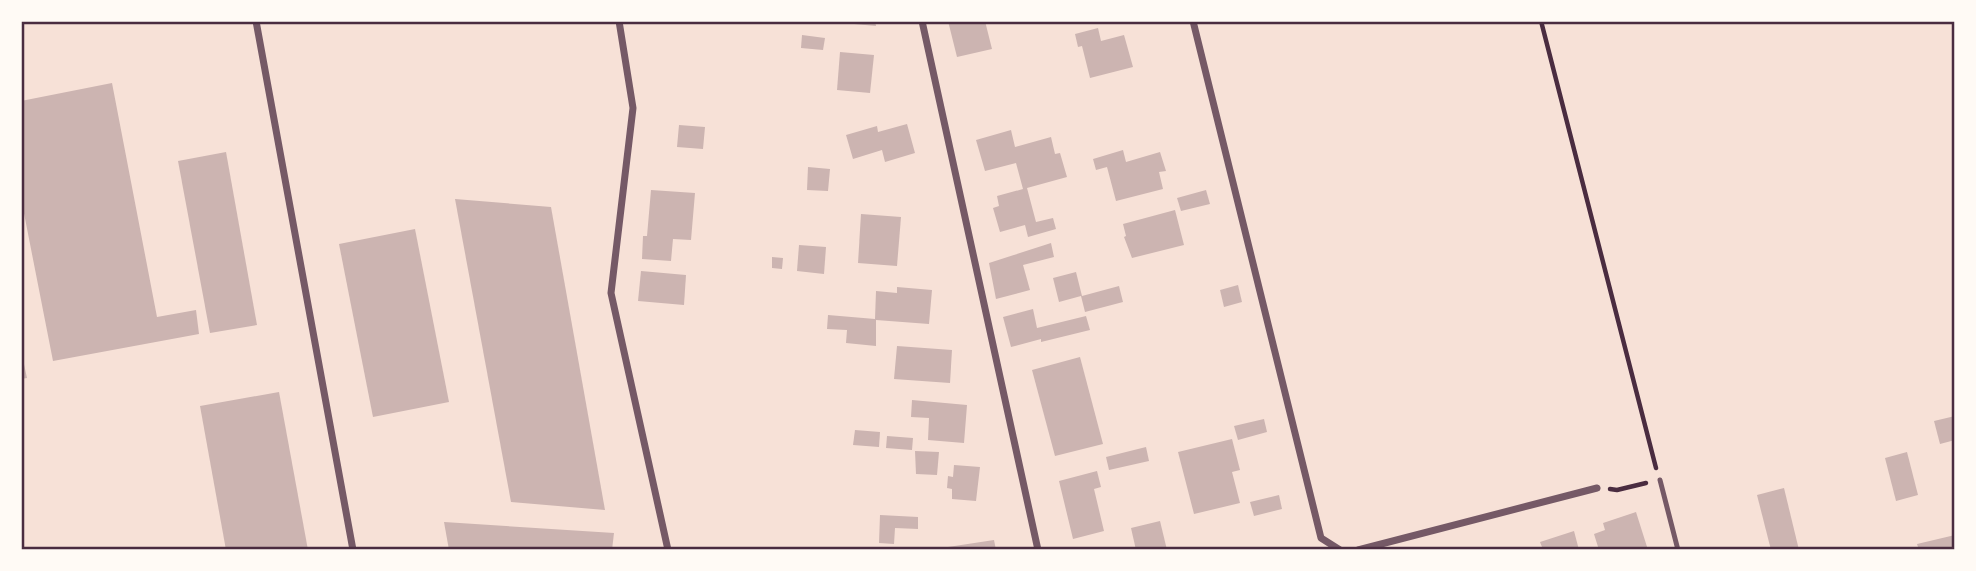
<svg xmlns="http://www.w3.org/2000/svg" width="1976" height="571" font-family="Inter,sans-serif">
  <style>
    .building { fill: #ccb4b1 }
    .lines { fill: none; stroke-linecap: round; stroke-linejoin: round }
    .path { stroke: #4a2c40; stroke-width: 4.5 }
    .service { stroke: #755966; stroke-width: 5 }
    .minor { stroke: #755966; stroke-width: 7 }
    .neatline { fill: none; stroke: #4a2c40; stroke-width: 2.5 }
  </style>
  <rect width="100%" height="100%" fill="#f7e1d7"/>
  <g class="building">
    <polygon points="843,21 875,21 876,26 843,23"/>
    <polygon points="948,21 985,21 992,49 957,57"/>
    <polygon points="1098,28 1101,41 1124,35 1133,67 1090,78 1082,46 1078,47 1075,34"/>
    <polygon points="802,35 825,38 823,50 801,48"/>
    <polygon points="840,52 874,55 870,93 837,90"/>
    <polygon points="112,83 157,317 196,310 199,334 53,361 21,198 21,101"/>
    <polygon points="907,124 915,153 885,162 882,150 853,159 846,135 877,126 878,132"/>
    <polygon points="679,125 705,127 703,149 677,147"/>
    <polygon points="1011,130 1015,147 1051,137 1055,154 1060,153 1067,177 1027,188 1036,222 1053,218 1056,229 1028,237 1025,225 1000,232 993,208 999,206 997,196 1023,189 1016,163 985,171 976,140"/>
    <polygon points="1123,150 1126,162 1160,152 1166,171 1159,172 1163,189 1116,201 1107,167 1096,170 1093,159"/>
    <polygon points="226,152 257,325 210,333 178,161"/>
    <polygon points="808,167 830,169 828,191 807,190"/>
    <polygon points="651,190 695,193 691,240 673,239 671,261 642,259 643,236 647,236"/>
    <polygon points="1206,190 1210,204 1181,211 1177,198"/>
    <polygon points="455,199 551,207 605,510 511,502"/>
    <polygon points="1175,210 1184,245 1132,258 1124,237 1126,236 1123,224"/>
    <polygon points="861,214 901,217 897,266 858,263"/>
    <polygon points="415,229 449,402 373,417 339,244"/>
    <polygon points="1051,243 1054,257 1023,265 1030,290 996,299 989,263"/>
    <polygon points="799,245 826,247 824,274 797,271"/>
    <polygon points="772,257 783,258 782,269 772,268"/>
    <polygon points="641,271 686,275 684,305 638,301"/>
    <polygon points="1076,272 1082,296 1119,286 1123,302 1085,312 1081,296 1059,302 1053,278"/>
    <polygon points="1238,285 1242,302 1224,307 1220,290"/>
    <polygon points="897,287 932,290 929,324 876,320 876,346 846,343 847,330 827,329 828,315 875,319 876,291 897,293"/>
    <polygon points="1033,309 1037,328 1086,316 1090,330 1041,342 1041,339 1011,347 1003,317"/>
    <polygon points="897,346 952,350 950,383 894,379"/>
    <polygon points="22,355 27,378 21,379 21,356"/>
    <polygon points="1080,357 1103,444 1055,456 1032,370"/>
    <polygon points="279,392 308,550 226,550 200,406"/>
    <polygon points="912,400 967,405 964,443 928,440 929,418 911,417"/>
    <polygon points="1955,416 1955,440 1940,444 1934,421"/>
    <polygon points="1264,419 1267,432 1238,440 1234,426"/>
    <polygon points="855,430 880,432 879,447 853,445"/>
    <polygon points="887,436 913,438 912,450 886,448"/>
    <polygon points="1232,439 1240,470 1232,472 1240,503 1194,514 1178,452"/>
    <polygon points="1146,447 1149,461 1109,470 1106,457"/>
    <polygon points="915,451 939,452 937,475 916,474"/>
    <polygon points="1907,452 1918,495 1896,501 1885,458"/>
    <polygon points="954,465 980,467 976,501 952,499 952,489 947,488 948,476 953,477"/>
    <polygon points="1097,471 1101,487 1094,489 1104,531 1073,539 1059,481"/>
    <polygon points="1784,488 1799,550 1771,550 1757,495"/>
    <polygon points="1279,495 1282,509 1254,516 1250,502"/>
    <polygon points="1636,512 1648,550 1599,550 1594,534 1605,530 1603,523"/>
    <polygon points="880,515 918,517 918,529 895,528 894,544 879,543"/>
    <polygon points="1160,521 1167,550 1136,550 1131,528"/>
    <polygon points="444,522 614,533 612,550 449,550"/>
    <polygon points="1574,531 1579,550 1534,550 1542,547 1540,542"/>
    <polygon points="1955,535 1955,550 1919,550 1917,544"/>
    <polygon points="994,540 996,550 948,550 948,547"/>
  </g>
  <g class="lines">
    <g class="path">
      <polyline points="1541,21 1656,468"/>
      <polyline points="1610,489 1617,490 1646,483"/>
    </g>
    <polyline class="service" points="1660,480 1678,550"/>
    <g class="minor">
      <polyline points="256,21 353,550"/>
      <polyline points="619,21 633,108 611,293 668,550"/>
      <polyline points="922,21 1038,550"/>
      <polyline points="1193,21 1321,538 1340,550"/>
      <polyline points="1358,550 1597,488"/>
    </g>
  </g>
  <rect width="1976" height="571" fill="none" stroke="#fffaf5" stroke-width="46"/>
  <rect x="23" y="23" width="1930" height="525" class="neatline"/>
</svg>
